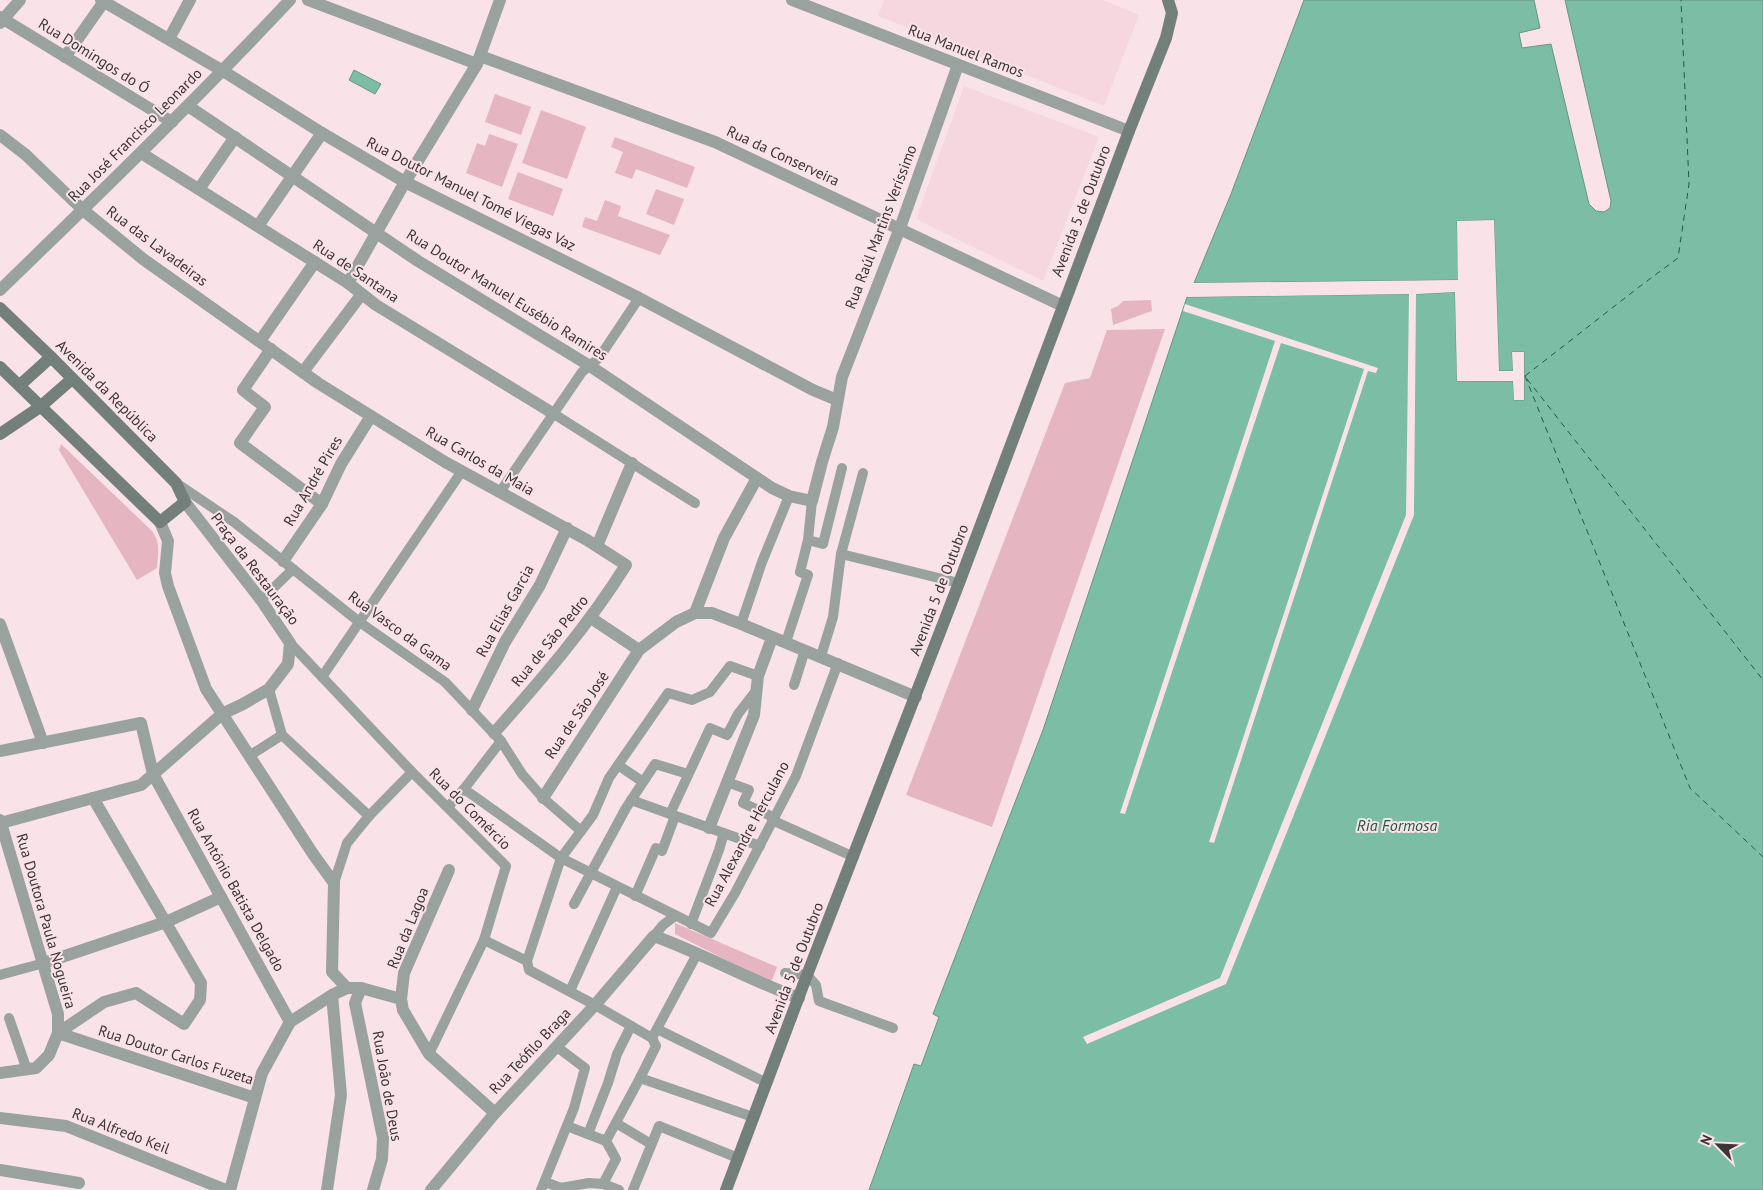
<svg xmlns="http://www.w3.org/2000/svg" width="1763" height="1190" font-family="'PT Sans',sans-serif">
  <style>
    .built { fill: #f6d7df }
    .green { fill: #e5b5c2 }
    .water { fill: #7bbda5; stroke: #689484 }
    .pier { fill: #f9e3e8 }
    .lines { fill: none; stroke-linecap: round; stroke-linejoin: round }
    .ferry { stroke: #235947; stroke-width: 1; stroke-dasharray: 6 5; stroke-linecap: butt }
    .pedestrian { stroke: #99a29e; stroke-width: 10 }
    .minor { stroke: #99a29e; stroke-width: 12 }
    .tertiary { stroke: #99a29e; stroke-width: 12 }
    .secondary { stroke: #727f7a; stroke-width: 12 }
    .labels { text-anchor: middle; stroke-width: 4; stroke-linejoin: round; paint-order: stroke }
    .street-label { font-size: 15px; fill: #3c3436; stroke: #f9e3e8 }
    .water-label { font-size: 16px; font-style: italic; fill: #235947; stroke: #f9e3e8 }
  </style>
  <rect width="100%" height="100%" fill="#f9e3e8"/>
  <g class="built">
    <polygon points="884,0 1103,0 1139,15 1104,106 878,16"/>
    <polygon points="964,86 1099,137 1043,281 916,219"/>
  </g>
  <g class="green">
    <polygon points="495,94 531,107 521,135 485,122"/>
    <polygon points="541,110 586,127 567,179 522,163"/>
    <polygon points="489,134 518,144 502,187 466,173 477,143 485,146"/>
    <polygon points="615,137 695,167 687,188 636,169 632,179 615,173 623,152 611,147"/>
    <polygon points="518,172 563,189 553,216 508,199"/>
    <polygon points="656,189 684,199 674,225 646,214"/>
    <polygon points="605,200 621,206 618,216 670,235 660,255 582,227 585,217 597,221"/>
    <polygon points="1151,300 1152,311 1113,325 1111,309 1118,306 1123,301"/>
    <polygon points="1165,329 992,827 906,795 1065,383 1090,378 1107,330"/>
    <path d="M61,444l91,87c9,12 6,22 5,37l-20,12 -78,-130z"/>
    <polygon points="675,923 777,967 771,983 675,934"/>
  </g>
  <g class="water">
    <polygon points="1304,0 1534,0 1540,28 1519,33 1522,48 1551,44 1589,204 1596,211 1604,212 1610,208 1611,201 1565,0 1763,0 1763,1190 869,1190 914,1064 921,1066 939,1017 933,1014 1043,730 1187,297 1416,294 1455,292 1457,381 1513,381 1514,400 1524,400 1524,352 1512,352 1513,371 1499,371 1494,220 1457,221 1459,280 1194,283 1231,194"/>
    <polygon points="354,70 381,84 375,94 349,80"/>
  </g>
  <g class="pier">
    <polygon points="1494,220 1499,371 1513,371 1512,352 1524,352 1524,400 1514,400 1513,381 1457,381 1455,292 1416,294 1414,515 1226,984 1087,1044 1083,1037 1220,978 1406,515 1409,294 1187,297 1189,295 1456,289 1457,292 1459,378 1514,379 1515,381 1516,397 1522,397 1522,354 1515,355 1514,373 1499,374 1497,372 1492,223 1460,223 1461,280 1459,283 1194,286 1194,283 1458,280 1457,221"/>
    <polygon points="1185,304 1378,368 1376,373 1368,371 1214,843 1209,842 1364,369 1281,343 1125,814 1120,813 1275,341 1183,311"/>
  </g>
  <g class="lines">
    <g class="ferry">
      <polyline points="1525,376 1690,788 1763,857"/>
      <polyline points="1525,376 1639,287 1678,258 1689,184 1681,0"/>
      <polyline points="1527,379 1763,680"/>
    </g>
    <g class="pedestrian">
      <polyline points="554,414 695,503"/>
      <polyline points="176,483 234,522 358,621 445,682 501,741 522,774 543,798 581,831"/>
      <polyline points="500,492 582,372 599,358 639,298"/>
      <polyline points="808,540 823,544 842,468"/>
      <polyline points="841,554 959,583"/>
      <polyline points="261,600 293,569"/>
      <polyline points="741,624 762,562 789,496"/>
      <polyline points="786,642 808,575 800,572 808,540 812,501"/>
      <polyline points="290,643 412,772 506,866 484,940 527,961 529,970 595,1005 652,1038"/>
      <polyline points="821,656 833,617 841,554 863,473"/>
      <polyline points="322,677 462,471"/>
      <polyline points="794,685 805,650"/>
      <polyline points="269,689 282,735 369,816"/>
      <polyline points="249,756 282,735"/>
      <polyline points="618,765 643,782"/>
      <polyline points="727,782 749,790 743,803 775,818"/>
      <polyline points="464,789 561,858 711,933 735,893 796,776 838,663"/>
      <polyline points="631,800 760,846"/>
      <polyline points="448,807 464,789 501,741"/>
      <polyline points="670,814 710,728 727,735 738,714 755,692"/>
      <polyline points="774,821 854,857"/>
      <polyline points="334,883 347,843 369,816 412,772"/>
      <polyline points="635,896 656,848 662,851 675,816"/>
      <polyline points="574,904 626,808 655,764 688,774"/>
      <polyline points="691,924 719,850 724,833"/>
      <polyline points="654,936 663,925 675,916"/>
      <polyline points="527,961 561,858 593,815 609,778 668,693 692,700 710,692 730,666 758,676"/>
      <polyline points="785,973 807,975 816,985 819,1001 893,1028"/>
      <polyline points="0,975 44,963"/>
      <polyline points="570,991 617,887"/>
      <polyline points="9,1018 27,1070"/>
      <polyline points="657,1029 767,1083"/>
      <polyline points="429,1054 484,940"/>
      <polyline points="640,1078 753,1117"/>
      <polyline points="616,1123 651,1144"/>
      <polyline points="567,1126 606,1141"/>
      <polyline points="588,1134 608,1083 617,1054 631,1026"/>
      <polyline points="545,1182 561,1188 589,1183 603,1184 619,1190"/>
      <polyline points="603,1184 616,1159 606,1141 640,1078 656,1046 652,1038 697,954"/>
      <polyline points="541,1190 574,1108 585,1068 557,1047"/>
      <polyline points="633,1190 659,1126 738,1158"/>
    </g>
    <g class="minor">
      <polyline points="101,0 223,71 322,133 405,182 639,298 813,390 837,400"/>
      <polyline points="308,0 477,64"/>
      <polyline points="792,0 1129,131"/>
      <polyline points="0,17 172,122"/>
      <polyline points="0,23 20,0"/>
      <polyline points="169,39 190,0"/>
      <polyline points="480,56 715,142 1063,306"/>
      <polyline points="65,57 105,0"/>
      <polyline points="188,106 418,261 590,366 772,488 789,496 812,501 822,462 833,427 842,377 900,228 958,65"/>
      <path d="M0,135l26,20 57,55 60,49 175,124 127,79 142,78 39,25c-38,61 -85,115 -132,168"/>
      <polyline points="141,153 348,283 376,305 554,414"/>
      <polyline points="199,189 235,137"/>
      <polyline points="258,226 322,133"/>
      <polyline points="348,283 405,182 477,64 500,0"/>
      <path d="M0,290c98,-95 196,-190 290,-290"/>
      <polyline points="260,341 315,262"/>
      <polyline points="271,349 243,390 265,407 240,443 322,504"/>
      <polyline points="303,372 361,295"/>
      <polyline points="597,546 632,463"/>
      <polyline points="283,561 322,504 341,464 371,416"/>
      <polyline points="695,613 724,538 757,478"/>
      <polyline points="591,618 639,650"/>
      <polyline points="0,624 43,743"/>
      <polyline points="472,710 505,642 540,585 567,528"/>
      <polyline points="0,751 141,723 153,774 290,1022"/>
      <polyline points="543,798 639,650 676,622 695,613 712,613 741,624 916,697"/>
      <polyline points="0,820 58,1014 58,1033 49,1055 36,1068 0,1073"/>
      <polyline points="1,823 141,785 222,714 243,704 269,689 288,664 290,643 261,600 185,502"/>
      <polyline points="709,828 754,715 758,676 772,638"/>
      <polyline points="44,963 166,922 221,897"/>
      <polyline points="361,988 355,1003 383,1138 382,1159 373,1190"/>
      <polyline points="401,999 404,973 449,870"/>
      <polyline points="58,1033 104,1002 136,993 184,1024 200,1000 201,983 93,798"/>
      <polyline points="58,1033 255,1098"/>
      <polyline points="0,1118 66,1126 226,1190"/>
      <polyline points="0,1170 79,1183"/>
      <polyline points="230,1190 262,1073 290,1022 332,995 347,988"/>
      <polyline points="327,1190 341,1095 332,995"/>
      <polyline points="431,1190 495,1113"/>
    </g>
    <path class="tertiary" d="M160,522l8,19 -3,32 3,13 38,103 107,165 21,29 -2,89 15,16h14l40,11 2,11 26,44 66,59 100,-108 59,-69c50,18 95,44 145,62"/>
    <g class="secondary">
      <polyline points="0,308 51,357 176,483 185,502 160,522 0,367"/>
      <polyline points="20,385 51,357"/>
      <polyline points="0,434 40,407 72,379"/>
      <polyline points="726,1190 807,975 959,583 1129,131 1166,38 1172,13 1168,0"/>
    </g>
  </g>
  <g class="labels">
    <g class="street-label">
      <text transform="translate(966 51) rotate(21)" y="5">Rua Manuel Ramos</text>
      <text transform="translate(94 56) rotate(32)" y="5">Rua Domingos do Ó</text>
      <text transform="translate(135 135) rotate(-45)" y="5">Rua José Francisco Leonardo</text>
      <text transform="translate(783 156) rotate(25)" y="5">Rua da Conserveira</text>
      <text transform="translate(471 194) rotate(27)" y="5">Rua Doutor Manuel Tomé Viegas Vaz</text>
      <text transform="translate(1081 211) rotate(-69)" y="5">Avenida 5 de Outubro</text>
      <text transform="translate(881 227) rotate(-69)" y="5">Rua Raúl Martins Veríssimo</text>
      <text transform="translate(157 246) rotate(37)" y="5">Rua das Lavadeiras</text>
      <text transform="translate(356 271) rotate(34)" y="5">Rua de Santana</text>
      <text transform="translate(507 295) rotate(32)" y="5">Rua Doutor Manuel Eusébio Ramires</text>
      <text transform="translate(107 391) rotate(45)" y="5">Avenida da República</text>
      <text transform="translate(480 461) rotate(30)" y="5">Rua Carlos da Maia</text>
      <text transform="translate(313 481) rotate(-60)" y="5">Rua André Pires</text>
      <text transform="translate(255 569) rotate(53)" y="5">Praça da Restauração</text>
      <text transform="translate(939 590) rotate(-69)" y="5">Avenida 5 de Outubro</text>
      <text transform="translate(505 611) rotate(-61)" y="5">Rua Elias Garcia</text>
      <text transform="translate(400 631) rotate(36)" y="5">Rua Vasco da Gama</text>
      <text transform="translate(550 641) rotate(-51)" y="5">Rua de São Pedro</text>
      <text transform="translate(577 715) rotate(-56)" y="5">Rua de São José</text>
      <text transform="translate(470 809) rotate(45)" y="5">Rua do Comércio</text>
      <text transform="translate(747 834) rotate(-62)" y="5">Rua Alexandre Herculano</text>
      <text transform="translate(236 890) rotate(61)" y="5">Rua António Batista Delgado</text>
      <text transform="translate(46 921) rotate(74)" y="5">Rua Doutora Paula Nogueira</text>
      <text transform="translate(408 928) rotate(-68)" y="5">Rua da Lagoa</text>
      <text transform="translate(794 968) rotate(-69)" y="5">Avenida 5 de Outubro</text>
      <text transform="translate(530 1051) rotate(-47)" y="5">Rua Teófilo Braga</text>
      <text transform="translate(176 1055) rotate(18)" y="5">Rua Doutor Carlos Fuzeta</text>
      <text transform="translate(387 1086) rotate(80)" y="5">Rua João de Deus</text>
      <text transform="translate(121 1131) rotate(21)" y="5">Rua Alfredo Keil</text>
    </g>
    <g class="water-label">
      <text x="1397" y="831">Ria Formosa</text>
    </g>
  </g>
  <g transform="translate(1718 1145) rotate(294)" stroke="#f9e3e8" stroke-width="4" paint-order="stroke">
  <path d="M0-4L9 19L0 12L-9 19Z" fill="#3c3436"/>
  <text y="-8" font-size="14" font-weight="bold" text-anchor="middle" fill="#3c3436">N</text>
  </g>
</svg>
